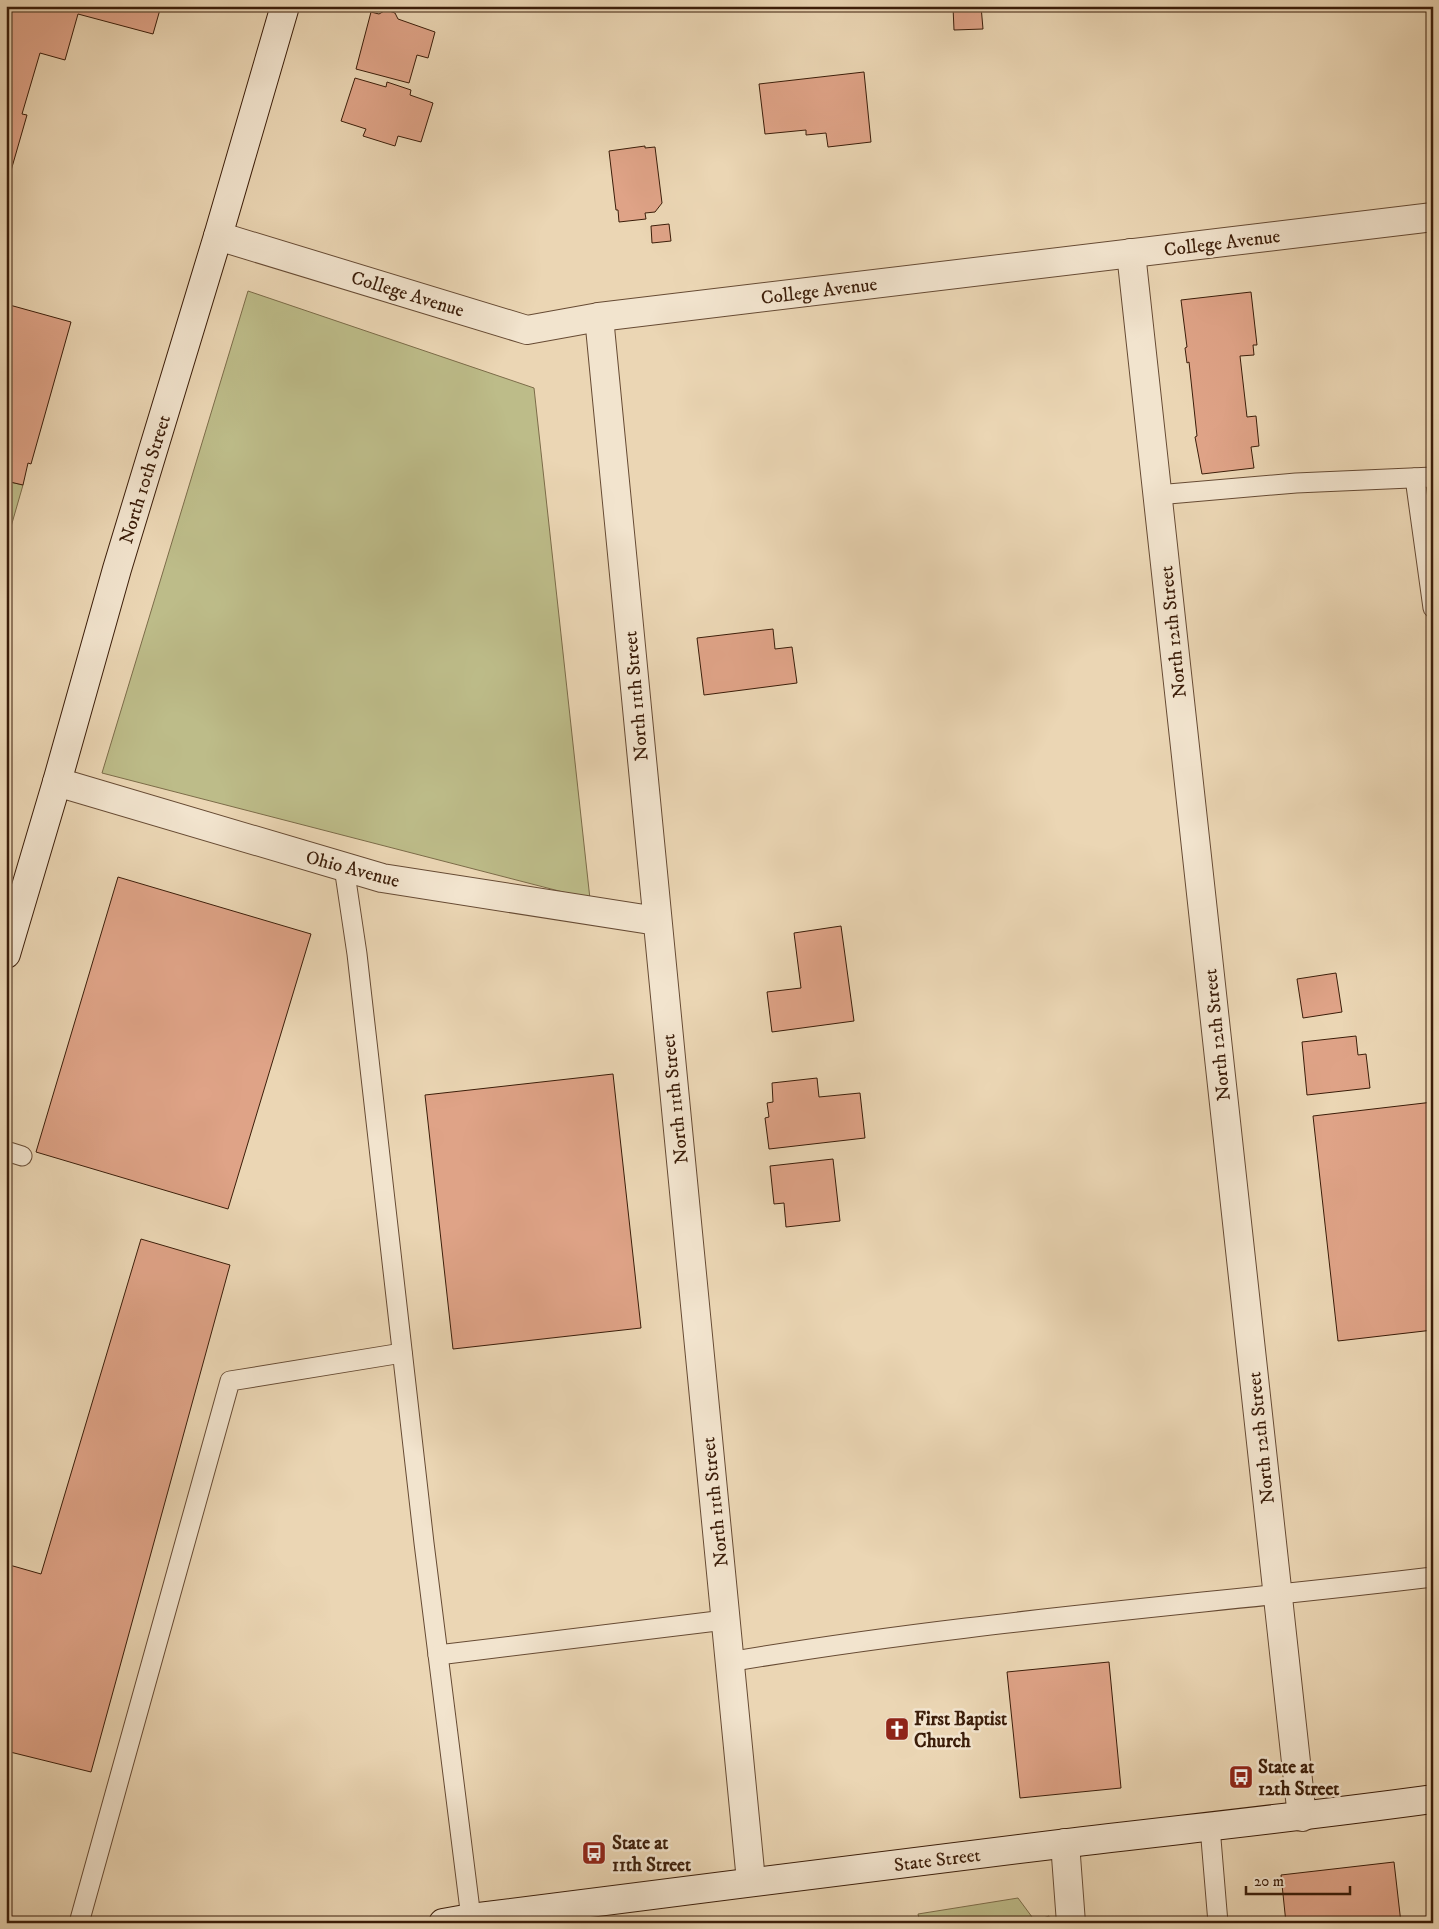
<svg xmlns="http://www.w3.org/2000/svg" width="1439" height="1929" font-family="'IM FELL DW Pica',serif">
  <style>
    .green { fill: #bdbc89; stroke: #7c6c49 }
    .building { fill: #dfa387; stroke: #3b1d09 }
    .lines { fill: none; stroke-linecap: round; stroke-linejoin: round }
    .service-casing { stroke: #674b34; stroke-width: 21 }
    .minor-casing { stroke: #674b34; stroke-width: 30 }
    .secondary-casing { stroke: #3b1d09; stroke-width: 30 }
    .service { stroke: #f2e4ce; stroke-width: 19 }
    .minor { stroke: #f2e4ce; stroke-width: 28 }
    .secondary { stroke: #f2e4ce; stroke-width: 28 }
    .labels { text-anchor: middle; stroke-width: 5; stroke-linejoin: round; paint-order: stroke }
    .street-label { font-size: 19px; fill: #3b1d09; stroke: #f2e4ce }
    .poi-label { font-size: 19px; font-weight: bold; fill: #3b1d09; stroke: #f2e4ce; text-anchor: start }
  </style>
  <rect width="100%" height="100%" fill="#ebd6b4"/>
  <filter id="stains"><feTurbulence type="fractalNoise" baseFrequency=".004" numOctaves="4"/><feColorMatrix values="0 0 0 0 .2 0 0 0 0 .09 0 0 0 0 .02 0 0 0 .5 -.17"/></filter>
  <radialGradient id="worn" r=".72"><stop offset=".6" stop-color="#630" stop-opacity="0"/><stop offset="1" stop-color="#630" stop-opacity=".3"/></radialGradient>
  <g class="green">
    <polygon points="248,291 534,388 590,899 102,773"/>
    <polygon points="6,481 23,485 6,544"/>
    <polygon points="1018,1898 1035,1921 1049,1916 1050,1923 920,1923 918,1914"/>
  </g>
  <g class="building">
    <polygon points="6,6 161,6 153,34 78,14 65,60 40,53 22,114 27,115 6,188"/>
    <polygon points="981,6 983,29 954,30 953,7"/>
    <polygon points="386,10 395,13 398,19 435,32 428,58 417,55 409,83 356,69 371,12 379,14"/>
    <polygon points="864,72 871,142 828,147 826,133 806,135 806,130 765,134 759,84"/>
    <polygon points="355,78 386,87 387,82 411,90 410,95 433,103 421,142 398,136 395,146 363,136 366,129 341,121"/>
    <polygon points="645,146 645,148 655,147 662,203 655,212 645,213 646,219 619,222 618,210 616,210 609,151"/>
    <polygon points="669,224 671,241 652,243 651,226"/>
    <polygon points="6,254 10,255 6,269"/>
    <polygon points="1251,292 1257,345 1253,345 1254,355 1240,356 1247,417 1256,416 1259,446 1251,447 1254,468 1202,474 1195,437 1197,436 1189,362 1187,363 1185,348 1187,347 1181,300"/>
    <polygon points="6,304 71,322 31,464 28,463 23,485 6,481"/>
    <polygon points="773,629 775,649 792,647 797,683 704,695 697,638"/>
    <polygon points="118,877 311,934 228,1209 36,1152"/>
    <polygon points="841,926 854,1021 772,1032 767,992 801,988 794,933"/>
    <polygon points="1336,973 1342,1012 1303,1018 1297,979"/>
    <polygon points="1356,1036 1358,1055 1366,1054 1370,1088 1307,1095 1302,1042"/>
    <polygon points="613,1074 641,1328 453,1349 425,1095"/>
    <polygon points="817,1078 819,1097 860,1093 865,1138 769,1149 765,1118 769,1117 767,1103 773,1102 772,1083"/>
    <polygon points="1433,1102 1433,1330 1338,1341 1313,1116"/>
    <polygon points="833,1159 840,1221 786,1227 784,1203 774,1204 770,1166"/>
    <polygon points="141,1239 230,1265 91,1772 6,1751 6,1564 41,1574"/>
    <polygon points="1109,1662 1121,1788 1020,1798 1007,1672"/>
    <polygon points="1394,1862 1401,1923 1286,1923 1281,1875"/>
  </g>
  <g class="lines">
    <defs>
      <g id="service">
        <polyline points="1415,478 1433,608"/>
        <polyline points="1157,495 1296,483 1433,477"/>
        <polyline points="344,867 357,954 424,1543 471,1918"/>
        <polyline points="6,1151 22,1156"/>
        <polyline points="438,1655 725,1620"/>
        <path d="M729,1662c233,-40 469,-57 704,-85"/>
        <polyline points="1210,1827 1218,1923"/>
        <polyline points="79,1923 230,1381 402,1353"/>
      </g>
      <g id="minor">
        <polyline points="218,236 527,330 599,317 1433,217"/>
        <polyline points="1131,253 1302,1817"/>
        <polyline points="599,317 751,1881"/>
        <polyline points="57,782 382,878 657,921"/>
        <polyline points="1065,1843 1071,1923"/>
      </g>
      <g id="secondary">
        <polyline points="6,954 57,782 117,569 218,236 285,6"/>
        <path d="M443,1923l28,-5c196,-25 393,-50 589,-74 125,-15 249,-28 373,-45"/>
      </g>
    </defs>
    <use href="#service" class="service-casing"/>
    <use href="#minor" class="minor-casing"/>
    <use href="#secondary" class="secondary-casing"/>
    <use href="#service" class="service"/>
    <use href="#minor" class="minor"/>
    <use href="#secondary" class="secondary"/>
  </g>
  <defs>
    <symbol id="church-square" viewBox="-11 -11 22 22"><rect x="-9" y="-9" width="18" height="18" rx="4" fill="#8f2418" stroke="#f2e4ce"/><path d="M-1.2-6h2.4v3.5h3.3v2.4h-3.3V6h-2.4V-.1h-3.3v-2.4h3.3Z" fill="#fff"/></symbol>
    <symbol id="bus-square" viewBox="-11 -11 22 22"><rect x="-9" y="-9" width="18" height="18" rx="4" fill="#8f2418" stroke="#f2e4ce"/><path d="M-5-6H5V4H4V6H2V4H-2V6H-4V4H-5ZM-3.5-4V0h7V-4ZM-3.5 1.2v1.5H-2V1.2ZM2 1.2v1.5H3.5V1.2Z" fill="#fff"/></symbol>
  </defs>
  <g fill-rule="evenodd">
    <use href="#church-square" x="883" y="1715" width="28" height="28"/>
    <use href="#bus-square" x="1227" y="1763" width="28" height="28"/>
    <use href="#bus-square" x="580" y="1839" width="28" height="28"/>
  </g>
  <g class="labels">
    <g class="street-label">
      <text transform="translate(1222 242) rotate(-7)" y="7">College Avenue</text>
      <text transform="translate(819 290) rotate(-7)" y="7">College Avenue</text>
      <text transform="translate(408 293) rotate(17)" y="7">College Avenue</text>
      <text transform="translate(144 479) rotate(-73)" y="7">North 10th Street</text>
      <text transform="translate(1172 632) rotate(-96)" y="7">North 12th Street</text>
      <text transform="translate(635 696) rotate(-95)" y="7">North 11th Street</text>
      <text transform="translate(353 868) rotate(15)" y="7">Ohio Avenue</text>
      <text transform="translate(1216 1035) rotate(-96)" y="7">North 12th Street</text>
      <text transform="translate(674 1099) rotate(-96)" y="7">North 11th Street</text>
      <text transform="translate(1260 1438) rotate(-96)" y="7">North 12th Street</text>
      <text transform="translate(714 1502) rotate(-96)" y="7">North 11th Street</text>
      <text transform="translate(937 1859) rotate(-7)" y="7">State Street</text>
    </g>
    <g class="poi-label">
      <text x="914" y="1725">First Baptist<tspan x="914" dy="22">Church</tspan></text>
      <text x="1258" y="1773">State at<tspan x="1258" dy="22">12th Street</tspan></text>
      <text x="612" y="1849">State at<tspan x="612" dy="22">11th Street</tspan></text>
    </g>
  </g>
  <rect width="1439" height="1929" fill="none" stroke="#ebd6b4" stroke-width="25"/>
  <rect x="8" y="8" width="1424" height="1914" fill="none" stroke="#3b1d09" stroke-width="2.5"/>
  <rect x="12" y="12" width="1414" height="1904" fill="none" stroke="#3b1d09"/>
  <path d="M1246 1886v8h104v-8" fill="none" stroke="#3b1d09" stroke-width="2.5"/>
  <text x="1254" y="1886" font-size="15" fill="#3b1d09" stroke="#f2e4ce" stroke-width="4" paint-order="stroke">20 m</text>
  <rect width="100%" height="100%" filter="url(#stains)"/>
  <rect width="100%" height="100%" fill="url(#worn)"/>
</svg>
